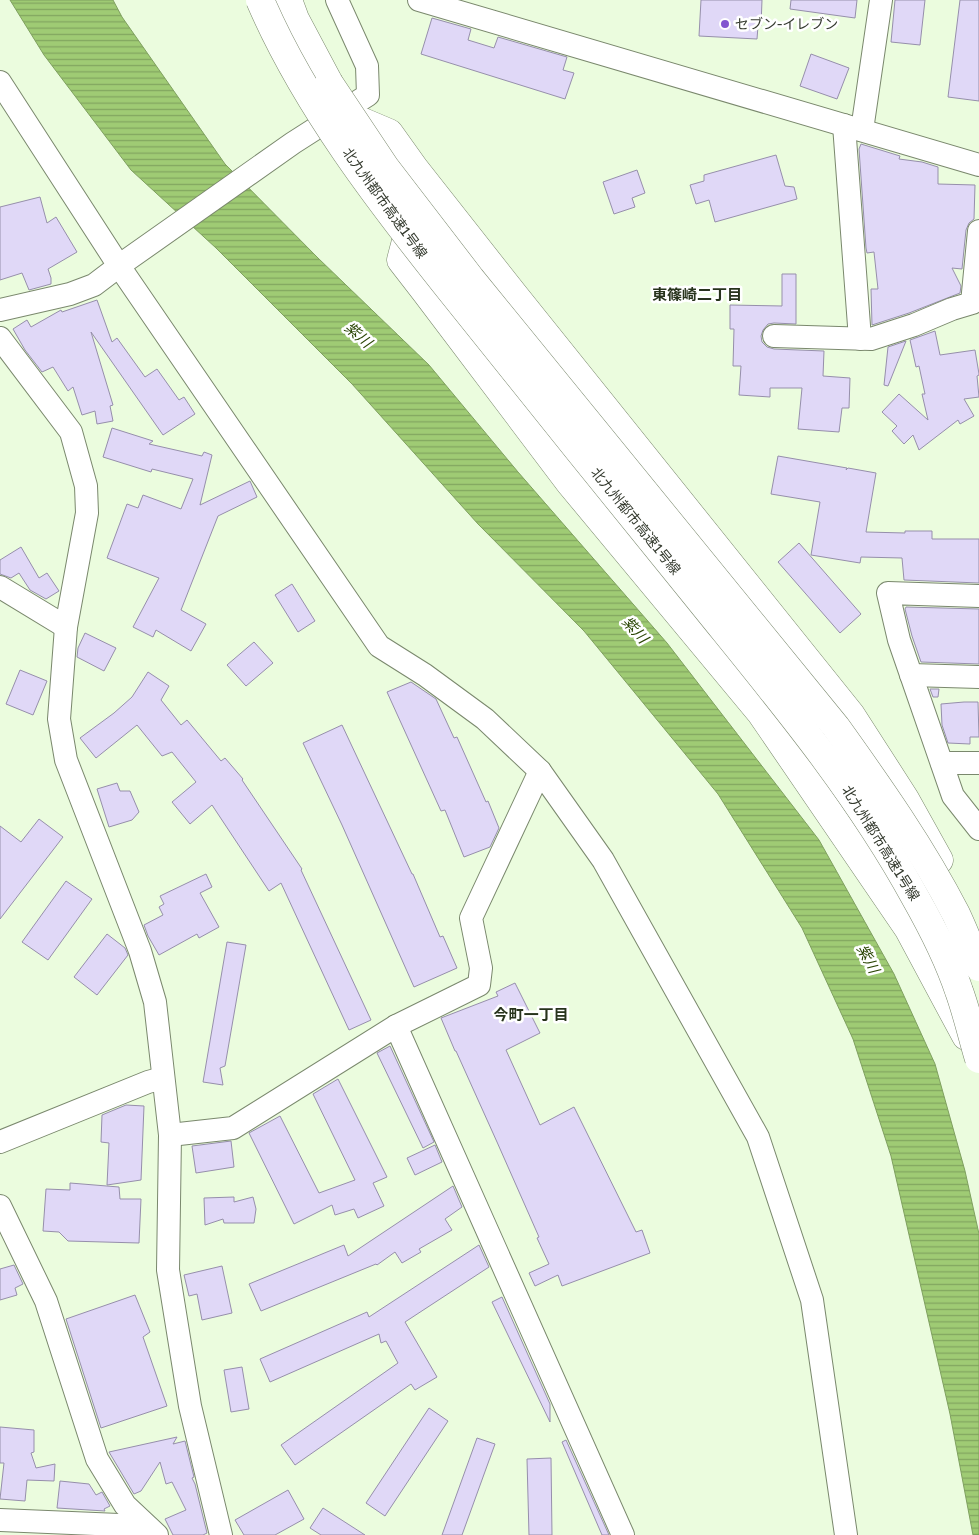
<svg xmlns="http://www.w3.org/2000/svg" width="979" height="1535" font-family="'Golos Text','Noto Sans JP',sans-serif">
  <style>
    .water { fill: url(#water-rules); stroke: #7fa05f }
    .building { fill: #e0d8f7; stroke: #968fab }
    .lines { fill: none; stroke-linecap: round; stroke-linejoin: round }
    .minor-casing { stroke: #7a886d; stroke-width: 24 }
    .highway-casing { stroke: #7a886d; stroke-width: 29 }
    .minor { stroke: #fff; stroke-width: 22 }
    .highway { stroke: #fff; stroke-width: 28 }
    .highway-bridge-casing { stroke: #7a886d; stroke-width: 29; stroke-linecap: butt }
    .highway-bridge { stroke: #fff; stroke-width: 28 }
    .poi-dot { fill: #8356cf; stroke: #fff; stroke-width: 2 }
    .labels { text-anchor: middle; stroke-width: 5; stroke-linejoin: round; paint-order: stroke }
    .poi-label { font-size: 14px; fill: #343a2e; stroke: #fff; text-anchor: start }
    .street-label { font-size: 14px; fill: #343a2e; stroke: #fff }
    .neighbourhood-label { font-size: 15px; font-weight: bold; fill: #27331c; stroke: #fff }
    .water-label { font-size: 15px; font-style: italic; fill: #2b4605; stroke: #fff }
  </style>
  <defs>
    <pattern id="water-rules" width="6" height="5" patternUnits="userSpaceOnUse" patternTransform="scale(1.25)"><rect width="6" height="5" fill="#9fcb74"/><path d="M0 2.5h6" fill="none" stroke="#82a660"/></pattern>
  </defs>
  <rect width="100%" height="100%" fill="#ebfcde"/>
  <polygon class="water" points="10,0 113,0 122,17 225,164 318,258 429,365 518,472 667,643 819,840 894,974 935,1064 965,1171 979,1234 979,1535 973,1535 950,1414 891,1156 853,1039 802,928 718,794 584,631 478,524 352,384 216,248 131,170 44,55"/>
  <g class="building">
    <polygon points="701,0 762,0 761,26 758,26 757,39 699,36"/>
    <polygon points="791,0 857,0 855,18 790,9"/>
    <polygon points="895,0 925,0 920,45 891,42"/>
    <polygon points="960,0 979,0 979,101 948,97"/>
    <polygon points="432,18 471,29 468,40 494,48 498,37 567,57 563,70 574,73 565,99 421,54"/>
    <polygon points="811,54 849,68 837,99 800,86"/>
    <polygon points="861,144 900,156 899,159 922,162 938,167 938,184 975,185 974,219 969,223 966,230 962,269 952,268 961,286 960,293 909,313 872,325 871,289 878,289 874,252 867,253 866,248 859,149"/>
    <polygon points="776,155 785,186 794,187 797,199 715,222 709,200 696,204 690,185 704,181 704,175"/>
    <polygon points="637,170 645,193 632,198 635,207 614,214 603,182"/>
    <polygon points="40,197 47,223 56,217 77,252 48,269 51,278 51,284 29,290 22,273 0,280 0,207"/>
    <polygon points="782,274 796,274 796,324 774,323 768,324 763,330 761,336 762,342 767,347 774,349 824,351 823,376 850,378 849,408 842,408 839,432 798,429 802,388 770,388 770,397 739,395 741,366 733,366 734,329 730,329 730,305 782,306"/>
    <polygon points="97,300 112,342 117,338 145,377 157,369 179,400 184,397 195,414 163,435 91,332 113,405 110,406 113,421 97,424 95,411 82,415 73,387 68,391 53,367 42,372 25,350 13,329 27,320 31,327 61,310 62,312"/>
    <polygon points="935,331 940,355 975,350 979,374 979,375 977,376 979,397 964,399 974,416 960,424 958,420 919,450 913,435 904,444 892,431 897,426 882,412 899,394 928,420 922,394 925,394 919,366 916,367 910,340"/>
    <polygon points="906,341 888,386 884,385 888,347"/>
    <polygon points="112,428 153,441 149,444 202,456 204,452 212,455 200,505 250,481 257,497 218,516 181,610 206,624 191,651 156,630 153,637 133,627 159,578 107,558 127,504 138,508 143,495 181,509 193,479 152,469 151,472 103,457"/>
    <polygon points="778,456 847,468 846,470 848,468 876,473 866,532 905,533 905,531 932,531 932,539 979,539 979,583 904,580 902,558 861,557 860,563 811,555 820,502 771,494"/>
    <polygon points="799,543 861,614 840,633 778,562"/>
    <polygon points="21,547 39,578 47,573 59,591 46,599 30,590 19,573 11,578 0,574 0,560"/>
    <polygon points="292,584 315,621 298,632 275,595"/>
    <polygon points="906,607 979,609 979,664 921,662 912,636 905,609"/>
    <polygon points="85,633 116,648 104,671 77,657 78,648"/>
    <polygon points="254,642 273,663 246,686 227,665"/>
    <polygon points="20,670 47,681 33,715 6,704"/>
    <polygon points="148,672 169,686 161,700 181,725 187,720 221,761 225,758 243,779 242,780 302,869 301,870 371,1020 349,1030 281,883 269,891 212,805 190,824 172,802 196,782 172,752 162,756 137,725 96,758 80,738 114,713 132,697"/>
    <polygon points="411,682 436,699 454,738 457,737 486,802 488,801 499,828 490,847 464,857 445,810 441,811 387,692"/>
    <polygon points="930,689 939,689 938,697 933,697"/>
    <polygon points="964,702 978,702 979,737 970,737 970,744 948,743 942,725 941,704"/>
    <polygon points="342,725 412,874 413,874 440,937 443,936 457,968 414,987 342,825 303,743"/>
    <polygon points="117,783 120,791 130,791 139,812 132,820 109,827 97,789"/>
    <polygon points="39,819 63,837 0,919 0,826 21,842"/>
    <polygon points="206,874 212,887 200,893 219,927 199,938 197,934 159,955 148,936 144,925 163,915 159,907 164,904 160,896"/>
    <polygon points="66,881 92,899 48,960 22,942"/>
    <polygon points="107,934 125,948 128,955 97,995 74,977"/>
    <polygon points="227,942 246,945 225,1066 220,1068 223,1085 203,1082"/>
    <polygon points="515,983 540,1033 506,1050 540,1125 574,1107 636,1232 642,1230 650,1253 562,1286 558,1275 535,1286 529,1273 549,1264 537,1238 539,1237 497,1142 456,1051 455,1051 441,1018 498,996 496,992"/>
    <polygon points="390,1046 434,1142 423,1148 377,1053"/>
    <polygon points="338,1079 387,1177 373,1183 384,1206 358,1218 354,1209 335,1215 332,1205 294,1224 249,1133 280,1116 319,1193 355,1180 313,1094"/>
    <polygon points="126,1105 144,1106 141,1180 107,1185 109,1143 101,1142 102,1115"/>
    <polygon points="231,1141 234,1167 196,1173 192,1146"/>
    <polygon points="435,1145 442,1162 415,1175 407,1158"/>
    <polygon points="70,1183 119,1187 120,1199 141,1199 139,1243 68,1241 59,1232 43,1231 46,1189 70,1190"/>
    <polygon points="453,1186 462,1207 445,1219 452,1230 419,1249 421,1252 402,1263 395,1252 377,1265 376,1264 261,1311 249,1284 344,1245 348,1256"/>
    <polygon points="234,1197 234,1202 253,1197 256,1209 254,1223 224,1223 223,1219 205,1225 204,1198"/>
    <polygon points="479,1245 489,1267 405,1322 437,1377 415,1390 411,1384 295,1465 281,1445 398,1363 386,1341 381,1343 379,1334 270,1382 260,1359 367,1312 369,1317"/>
    <polygon points="14,1265 23,1284 15,1288 17,1295 0,1300 0,1269"/>
    <polygon points="222,1266 232,1313 202,1320 197,1294 189,1296 184,1275"/>
    <polygon points="135,1295 150,1332 143,1337 167,1406 101,1428 66,1319"/>
    <polygon points="502,1297 550,1404 550,1422 492,1302"/>
    <polygon points="242,1367 249,1409 231,1412 224,1370"/>
    <polygon points="429,1408 448,1421 385,1516 366,1503"/>
    <polygon points="0,1427 34,1430 34,1452 31,1453 36,1468 55,1464 54,1481 27,1480 25,1501 0,1499 4,1463 0,1463"/>
    <polygon points="177,1437 173,1444 185,1441 194,1477 192,1478 195,1484 207,1533 203,1535 173,1535 165,1519 186,1510 172,1482 166,1484 160,1462 141,1491 134,1494 109,1452"/>
    <polygon points="477,1438 495,1444 462,1535 442,1535"/>
    <polygon points="566,1440 609,1535 602,1535 562,1442"/>
    <polygon points="551,1458 552,1535 529,1535 527,1459"/>
    <polygon points="60,1481 89,1484 96,1495 102,1492 110,1506 104,1509 105,1511 57,1508"/>
    <polygon points="288,1490 304,1519 275,1535 244,1535 235,1520"/>
    <polygon points="323,1508 365,1535 321,1535 310,1528"/>
  </g>
  <g class="lines">
    <defs>
      <g id="minor">
        <polyline points="419,0 979,165"/>
        <polyline points="0,82 119,266 379,646 425,675 485,719 540,771 603,860 758,1137 812,1300 846,1535"/>
        <polyline points="844,125 860,339"/>
        <polyline points="862,130 881,0"/>
        <polyline points="0,310 70,294 94,285 127,260 293,143 368,95 367,66 337,0"/>
        <polyline points="774,336 871,339 914,325 952,309 972,303 979,231"/>
        <polyline points="0,338 71,432 86,486 87,513 66,627 59,719 66,760 140,951 155,1002 170,1135 168,1270 190,1406 221,1535"/>
        <polyline points="0,587 66,627"/>
        <polyline points="979,596 888,593 899,640 953,796 979,829"/>
        <polyline points="911,675 979,677"/>
        <polyline points="942,763 979,763"/>
        <polyline points="396,1026 623,1535"/>
        <polyline points="170,1135 233,1128 396,1026 479,985 481,968 471,918 540,771"/>
        <polyline points="0,1142 148,1082 163,1078"/>
        <polyline points="0,1206 46,1301 97,1459 125,1505 157,1535"/>
        <polyline points="0,1520 119,1525 140,1535"/>
      </g>
      <g id="highway">
        <polyline points="288,0 295,19 329,83"/>
        <polyline points="363,122 389,133 414,168 514,295 851,715 905,799 939,860"/>
        <polyline points="406,241 401,260 425,291 570,483 761,713 908,928 966,1036"/>
      </g>
    </defs>
    <use href="#minor" class="minor-casing"/>
    <use href="#highway" class="highway-casing"/>
    <use href="#minor" class="minor"/>
    <use href="#highway" class="highway"/>
    <defs>
      <g id="highway-bridge">
        <path d="M260,0c45,105 120,202 191,291 81,102 162,202 244,303 78,97 160,193 220,303 17,30 33,61 44,94 8,22 13,45 20,68"/>
        <path d="M329,83l56,84 86,112 365,448c43,60 86,121 120,187 8,17 15,35 23,53"/>
      </g>
    </defs>
    <use href="#highway-bridge" class="highway-bridge-casing"/>
    <use href="#highway-bridge" class="highway-bridge"/>
  </g>
  <circle class="poi-dot" cx="725" cy="24" r="5"/>
  <g class="labels">
    <g class="poi-label">
      <text x="735" y="29">セブン-イレブン</text>
    </g>
    <g class="street-label">
      <text transform="translate(385 203) rotate(54)" y="5">北九州都市高速1号線</text>
      <text transform="translate(636 521) rotate(51)" y="5">北九州都市高速1号線</text>
      <text transform="translate(881 843) rotate(58)" y="5">北九州都市高速1号線</text>
    </g>
    <g class="neighbourhood-label">
      <text x="697" y="300">東篠崎二丁目</text>
      <text x="531" y="1020">今町一丁目</text>
    </g>
    <g class="water-label">
      <text transform="translate(358 335) rotate(41)" y="5">紫川</text>
      <text transform="translate(635 630) rotate(48)" y="5">紫川</text>
      <text transform="translate(868 959) rotate(62)" y="5">紫川</text>
    </g>
  </g>
</svg>
